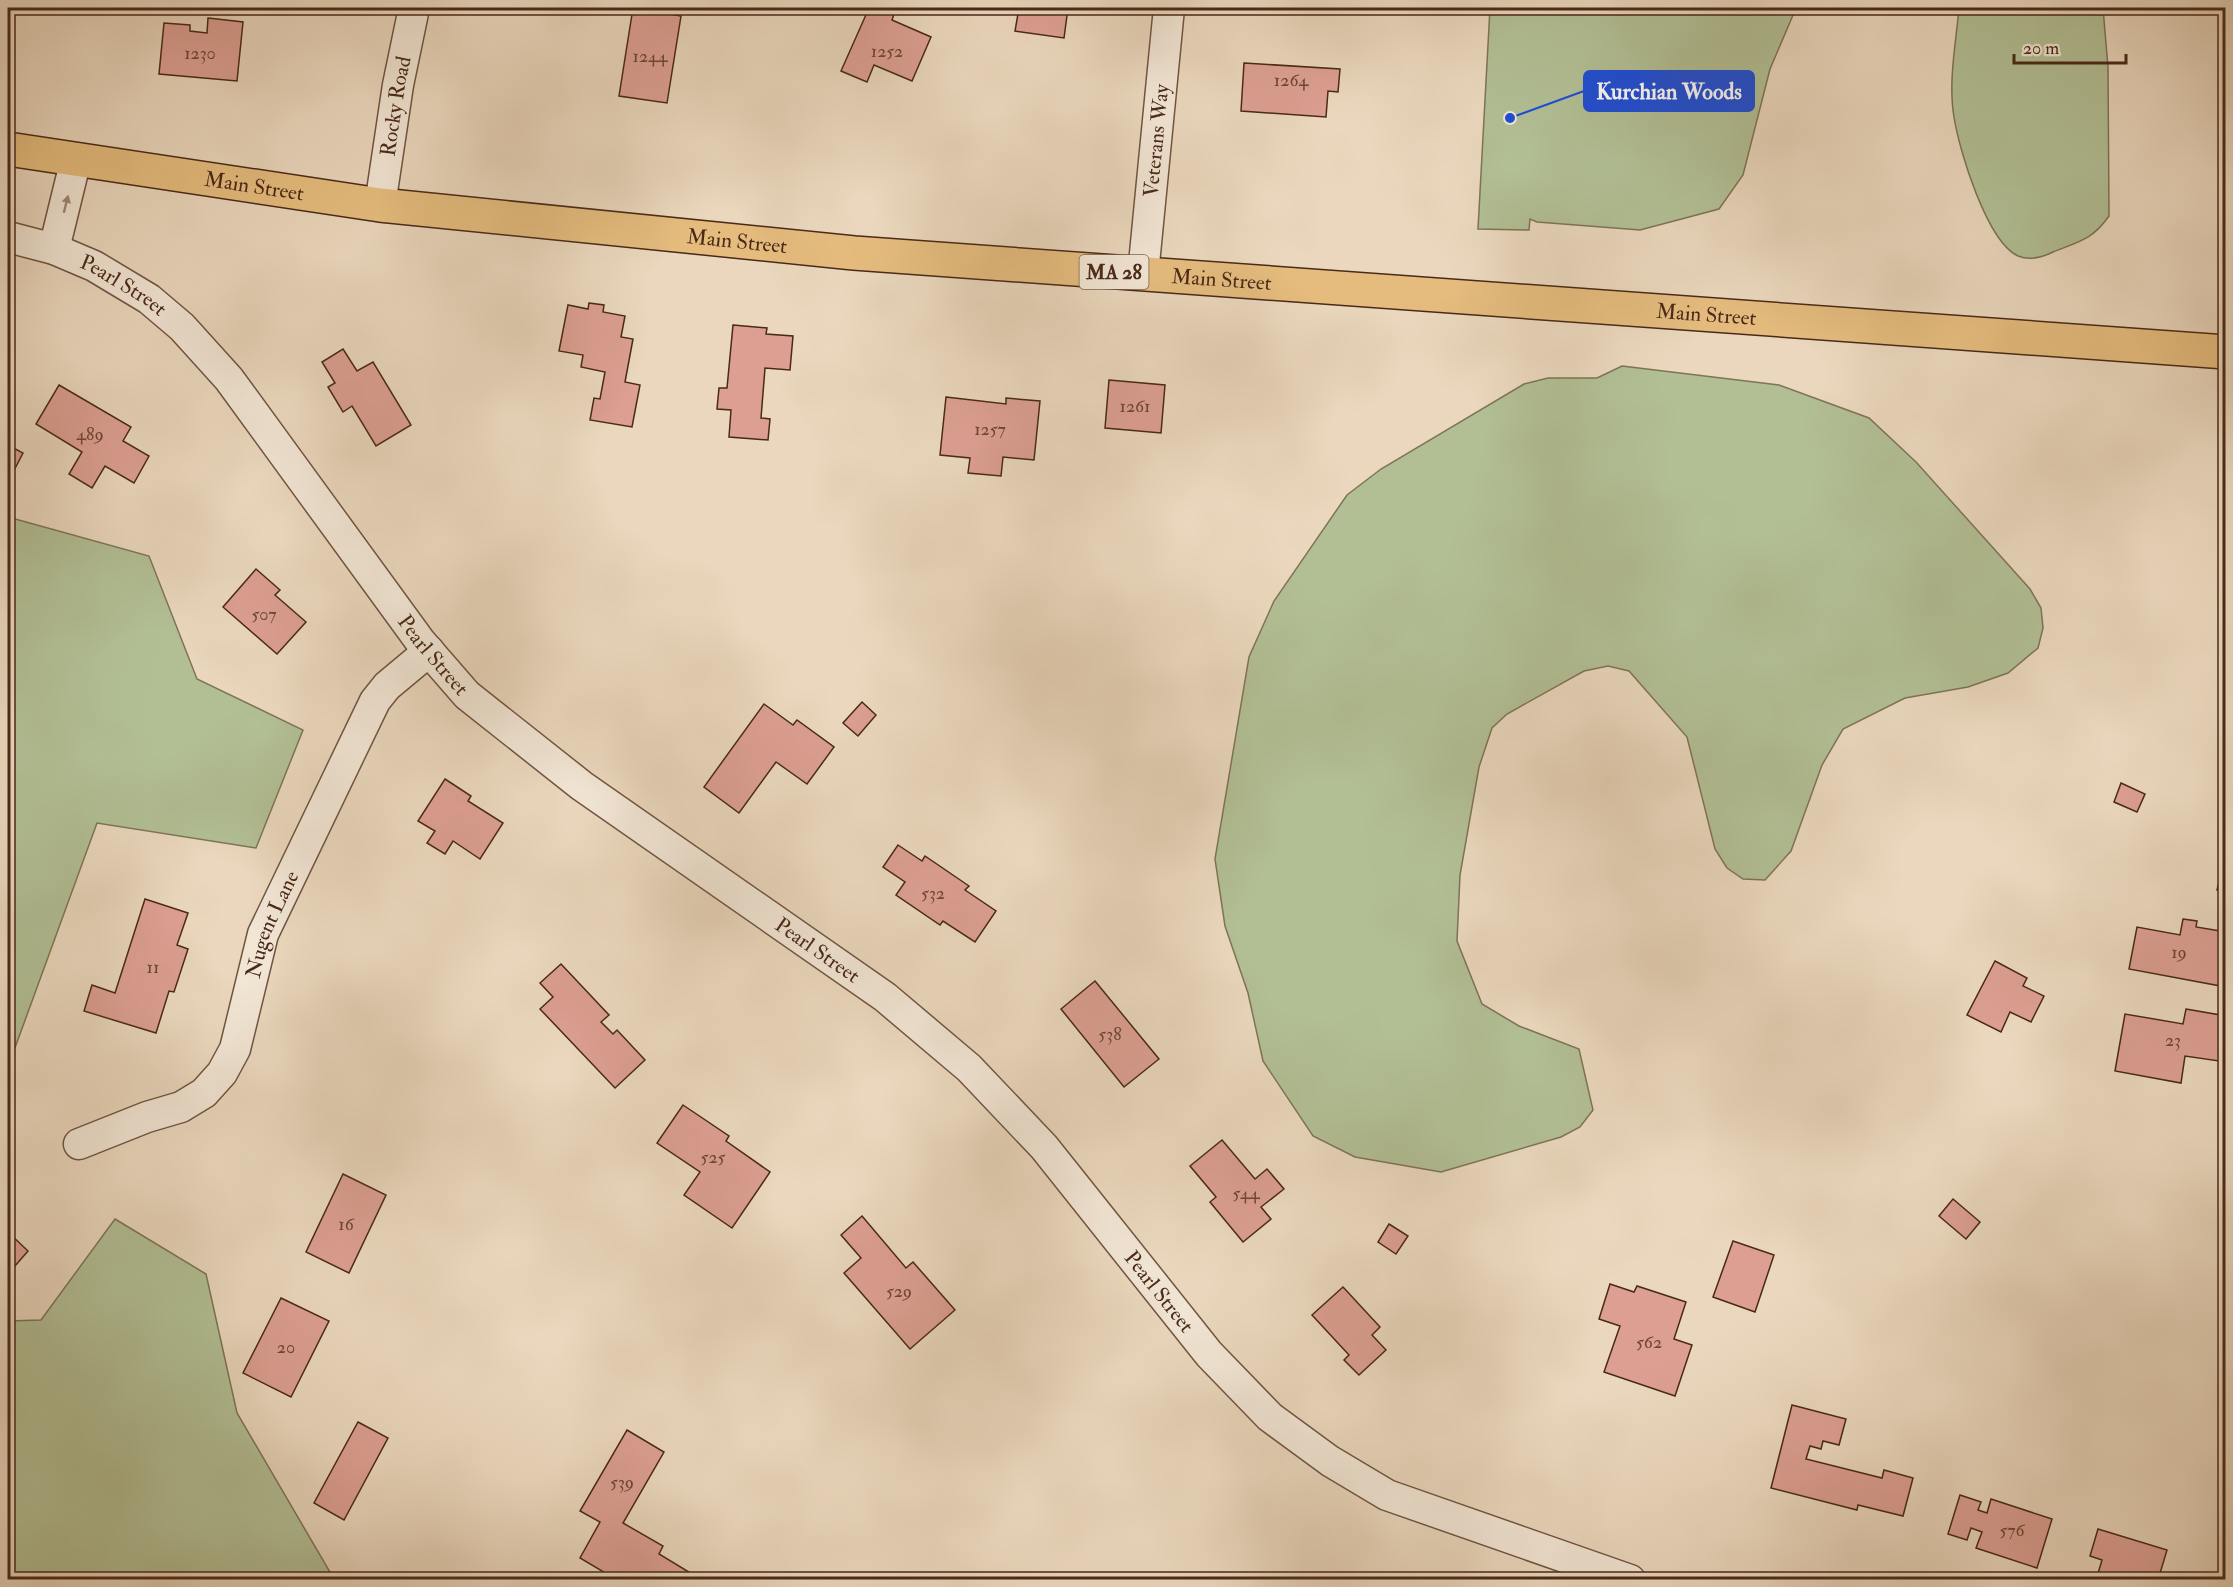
<svg xmlns="http://www.w3.org/2000/svg" width="2233" height="1587" font-family="'IM FELL Double Pica',serif">
  <style>
    .green { fill: #b2bf95; stroke: #7e7456; stroke-width: 1.5 }
    .building { fill: #dc9f92; stroke: #492918; stroke-width: 1.5 }
    .lines { fill: none; stroke-linecap: round; stroke-linejoin: round }
    .minor-casing { stroke: #715441; stroke-width: 33 }
    .primary-casing { stroke: #492918; stroke-width: 36 }
    .minor { stroke: #f1e5d4; stroke-width: 30 }
    .primary { stroke: #e5bc7e; stroke-width: 33 }
    .oneway { fill: #9d8776 }
    .labels { text-anchor: middle; stroke-width: 4.5; stroke-linejoin: round; paint-order: stroke }
    .number-label { font-size: 18px; fill: #6e4636 }
    .shield { fill: #f1e5d4; stroke: #7b6150; stroke-width: 1.5 }
    .shield-label { font-size: 20px; font-weight: bold; fill: #492918 }
    .street-label { font-size: 21px; fill: #492918; stroke: #f1e5d4 }
    .leader { fill: none; stroke: #1d4ed8; stroke-width: 2 }
    .callout-dot { fill: #1d4ed8; stroke: #f1e5d4; stroke-width: 2 }
    .callout { fill: #1d4ed8; stroke: #1d4ed8; stroke-width: 2 }
    .callout-label { font-size: 22px; text-anchor: middle; font-weight: bold; fill: #fff }
  </style>
  <rect width="100%" height="100%" fill="#ead7bd"/>
  <filter id="stains"><feTurbulence type="fractalNoise" baseFrequency=".00333" numOctaves="4"/><feColorMatrix values="0 0 0 0 .2 0 0 0 0 .09 0 0 0 0 .02 0 0 0 .5 -.17"/></filter>
  <radialGradient id="worn" r=".72"><stop offset=".6" stop-color="#630" stop-opacity="0"/><stop offset="1" stop-color="#630" stop-opacity=".3"/></radialGradient>
  <g class="green">
    <polygon points="1490,8 1796,8 1770,69 1743,175 1719,209 1640,230 1537,222 1530,219 1529,230 1478,229"/>
    <path d="M1959,8h144l5,59 1,149c-17,24 -29,25 -56,36 -10,5 -23,9 -35,4 -31,-14 -59,-106 -64,-139 -6,-35 2,-74 5,-109z"/>
    <polygon points="1622,366 1779,385 1869,418 1916,462 2030,589 2041,608 2043,628 2038,648 2008,673 1968,687 1905,698 1843,729 1822,765 1791,851 1765,880 1743,879 1727,868 1715,849 1687,737 1629,671 1608,666 1584,671 1507,714 1492,728 1479,767 1460,875 1457,941 1482,1004 1519,1026 1579,1049 1593,1110 1580,1127 1561,1137 1441,1172 1355,1157 1313,1136 1263,1061 1248,993 1225,926 1215,859 1249,657 1274,601 1347,495 1381,469 1524,384 1548,378 1597,378"/>
    <polygon points="8,517 149,556 197,679 303,730 256,848 97,823 8,1067"/>
    <polygon points="115,1219 206,1274 237,1413 334,1579 8,1579 8,1321 41,1320"/>
  </g>
  <g class="building">
    <polygon points="633,8 681,16 667,103 619,96"/>
    <polygon points="869,8 878,8 894,14 892,20 931,37 912,81 874,65 867,82 841,71"/>
    <polygon points="1019,8 1068,8 1064,38 1015,31"/>
    <polygon points="208,18 243,22 237,81 159,74 164,23 190,25 190,31 207,33"/>
    <polygon points="1244,63 1340,69 1338,92 1328,91 1326,117 1241,111"/>
    <polygon points="589,303 604,305 603,312 625,316 621,337 633,339 625,382 640,385 632,427 590,420 594,398 600,399 605,372 581,367 583,355 559,351 568,305 588,309"/>
    <polygon points="733,325 767,328 766,334 793,336 790,370 765,368 761,418 770,419 768,440 729,437 731,410 717,409 719,388 727,388"/>
    <polygon points="343,349 357,371 373,362 411,425 376,446 352,406 343,412 328,387 335,383 322,362"/>
    <polygon points="1109,380 1165,385 1161,433 1105,428"/>
    <polygon points="59,385 131,427 123,441 149,456 134,483 105,466 92,488 69,474 82,452 36,424"/>
    <polygon points="946,397 1006,404 1006,398 1040,401 1034,460 1003,457 1001,476 968,473 970,458 940,455"/>
    <polygon points="8,445 23,453 8,482"/>
    <polygon points="256,569 280,590 275,595 306,622 277,654 223,607"/>
    <polygon points="862,702 876,715 858,736 843,723"/>
    <polygon points="764,704 793,725 797,720 834,747 807,784 776,762 739,813 704,787"/>
    <polygon points="2226,725 2226,748 2221,748"/>
    <polygon points="445,779 471,796 468,801 503,823 480,859 453,841 445,854 427,843 435,831 418,821"/>
    <polygon points="2121,783 2145,794 2137,812 2114,802"/>
    <polygon points="898,845 922,861 925,856 969,886 965,890 996,911 975,942 943,921 940,925 896,895 905,882 883,867"/>
    <polygon points="2226,855 2226,892 2217,890"/>
    <polygon points="145,899 188,913 177,945 188,949 174,992 169,991 156,1033 84,1011 92,985 115,993"/>
    <polygon points="2183,919 2197,921 2196,927 2226,932 2226,987 2129,969 2137,927 2180,935"/>
    <polygon points="1995,961 2027,978 2023,986 2044,996 2031,1022 2010,1012 2001,1032 1967,1015"/>
    <polygon points="561,964 609,1015 601,1022 613,1034 617,1030 645,1060 615,1088 540,1009 553,997 540,983"/>
    <polygon points="1095,981 1159,1059 1124,1087 1061,1009"/>
    <polygon points="2186,1009 2226,1016 2226,1062 2185,1056 2181,1083 2115,1071 2125,1014 2183,1024"/>
    <polygon points="683,1105 729,1136 726,1141 770,1172 732,1228 684,1195 700,1172 657,1143"/>
    <polygon points="1222,1140 1255,1179 1267,1169 1284,1189 1261,1207 1271,1219 1243,1242 1210,1202 1216,1197 1190,1166"/>
    <polygon points="343,1174 386,1195 349,1273 306,1252"/>
    <polygon points="1953,1199 1980,1222 1966,1239 1939,1216"/>
    <polygon points="862,1216 906,1268 913,1262 955,1310 910,1349 844,1273 861,1258 841,1235"/>
    <polygon points="1389,1224 1408,1236 1396,1254 1378,1242"/>
    <polygon points="8,1232 28,1251 8,1274"/>
    <polygon points="1733,1241 1774,1255 1755,1312 1713,1297"/>
    <polygon points="1610,1284 1634,1292 1637,1286 1686,1302 1674,1339 1692,1345 1675,1396 1604,1372 1620,1326 1599,1319"/>
    <polygon points="1343,1287 1380,1327 1372,1335 1386,1350 1359,1375 1344,1360 1349,1355 1312,1315"/>
    <polygon points="281,1298 329,1321 291,1397 243,1373"/>
    <polygon points="1792,1405 1846,1419 1839,1445 1823,1441 1821,1449 1810,1446 1806,1459 1882,1478 1884,1470 1913,1478 1903,1516 1858,1505 1857,1510 1771,1488"/>
    <polygon points="358,1422 388,1438 344,1520 314,1503"/>
    <polygon points="627,1430 664,1452 623,1523 663,1546 659,1554 702,1580 617,1580 580,1558 600,1522 580,1511"/>
    <polygon points="1960,1495 1981,1502 1978,1510 1987,1513 1991,1499 2052,1519 2037,1568 1976,1548 1982,1532 1971,1528 1967,1540 1948,1534"/>
    <polygon points="2098,1529 2167,1550 2158,1580 2096,1580 2102,1560 2090,1556"/>
  </g>
  <g class="lines">
    <defs>
      <g id="minor">
        <path id="s1" d="M380,205l18,-120 16,-77"/>
        <path id="s2" d="M8,237l46,12 40,17 55,33 33,28 47,52 191,262 47,54 115,91 303,211 84,71 75,79 165,207 61,63 60,44 57,34 243,85"/>
        <polyline points="54,249 76,159"/>
        <path id="s3" d="M1143,274l26,-266"/>
        <path id="s4" d="M79,1144l68,-27 34,-10 23,-14 18,-20 13,-24 28,-115 112,-233 12,-15 42,-35"/>
      </g>
      <g id="primary">
        <path id="s5" d="M8,149l372,56 474,48 1372,99"/>
      </g>
    </defs>
    <use href="#minor" class="minor-casing"/>
    <use href="#primary" class="primary-casing"/>
    <use href="#minor" class="minor"/>
    <use href="#primary" class="primary"/>
  </g>
  <defs><path id="oneway-solid" d="M-6-.8H1V-3.2L6.5 0L1 3.2V.8H-6Z" transform="scale(1.5)"/></defs>
  <use class="oneway" href="#oneway-solid" transform="translate(66 204) rotate(-76)"/>
  <g class="labels">
    <g class="number-label">
      <text x="887" y="57">1252</text>
      <text x="200" y="59">1230</text>
      <text x="650" y="62">1244</text>
      <text x="1291" y="86">1264</text>
      <text x="1135" y="412">1261</text>
      <text x="990" y="435">1257</text>
      <text x="90" y="440">489</text>
      <text x="264" y="620">507</text>
      <text x="933" y="899">532</text>
      <text x="2179" y="958">19</text>
      <text x="153" y="973">11</text>
      <text x="1110" y="1040">538</text>
      <text x="2173" y="1046">23</text>
      <text x="713" y="1163">525</text>
      <text x="1246" y="1199">544</text>
      <text x="346" y="1230">16</text>
      <text x="899" y="1297">529</text>
      <text x="1649" y="1348">562</text>
      <text x="286" y="1353">20</text>
      <text x="622" y="1488">539</text>
      <text x="2012" y="1536">576</text>
    </g>
    <rect class="shield" x="1079.5" y="255" width="69" height="34" rx="4.5"/>
    <g class="shield-label">
      <text x="1114" y="279">MA 28</text>
    </g>
    <g class="street-label">
      <text dy="7" stroke="none"><textPath href="#s1" startOffset="100">Rocky Road</textPath></text>
      <text dy="7" stroke="none"><textPath href="#s3" startOffset="134">Veterans Way</textPath></text>
      <text dy="7" stroke="none"><textPath href="#s5" startOffset="249">Main Street</textPath></text>
      <text dy="7" stroke="none"><textPath href="#s5" startOffset="735">Main Street</textPath></text>
      <text dy="7" stroke="none"><textPath href="#s5" startOffset="1221">Main Street</textPath></text>
      <text dy="7" stroke="none"><textPath href="#s2" startOffset="126">Pearl Street</textPath></text>
      <text dy="7" stroke="none"><textPath href="#s5" startOffset="1707">Main Street</textPath></text>
      <text dy="7" stroke="none"><textPath href="#s2" startOffset="612">Pearl Street</textPath></text>
      <text dy="7" stroke="none"><textPath href="#s4" startOffset="320">Nugent Lane</textPath></text>
      <text dy="7" stroke="none"><textPath href="#s2" startOffset="1098">Pearl Street</textPath></text>
      <text dy="7" stroke="none"><textPath href="#s2" startOffset="1584">Pearl Street</textPath></text>
    </g>
  </g>
  <path class="leader" d="M1510 118L1584 91"/>
  <circle class="callout-dot" cx="1510" cy="118" r="6"/>
  <rect class="callout" x="1584" y="71" width="170" height="40" rx="6"/>
  <g class="callout-label">
    <text x="1669" y="99">Kurchian Woods</text>
  </g>
  <rect width="2233" height="1587" fill="none" stroke="#ead7bd" stroke-width="30"/>
  <rect x="9" y="9" width="2215" height="1569" fill="none" stroke="#492918" stroke-width="3"/>
  <rect x="15" y="15" width="2203" height="1557" fill="none" stroke="#492918" stroke-width="1.5"/>
  <path d="M2014 54v9h112v-9" fill="none" stroke="#492918" stroke-width="3"/>
  <text x="2023" y="54" font-size="18" fill="#492918" stroke="#f1e5d4" stroke-width="4.5" paint-order="stroke">20 m</text>
  <rect width="100%" height="100%" filter="url(#stains)"/>
  <rect width="100%" height="100%" fill="url(#worn)"/>
</svg>
